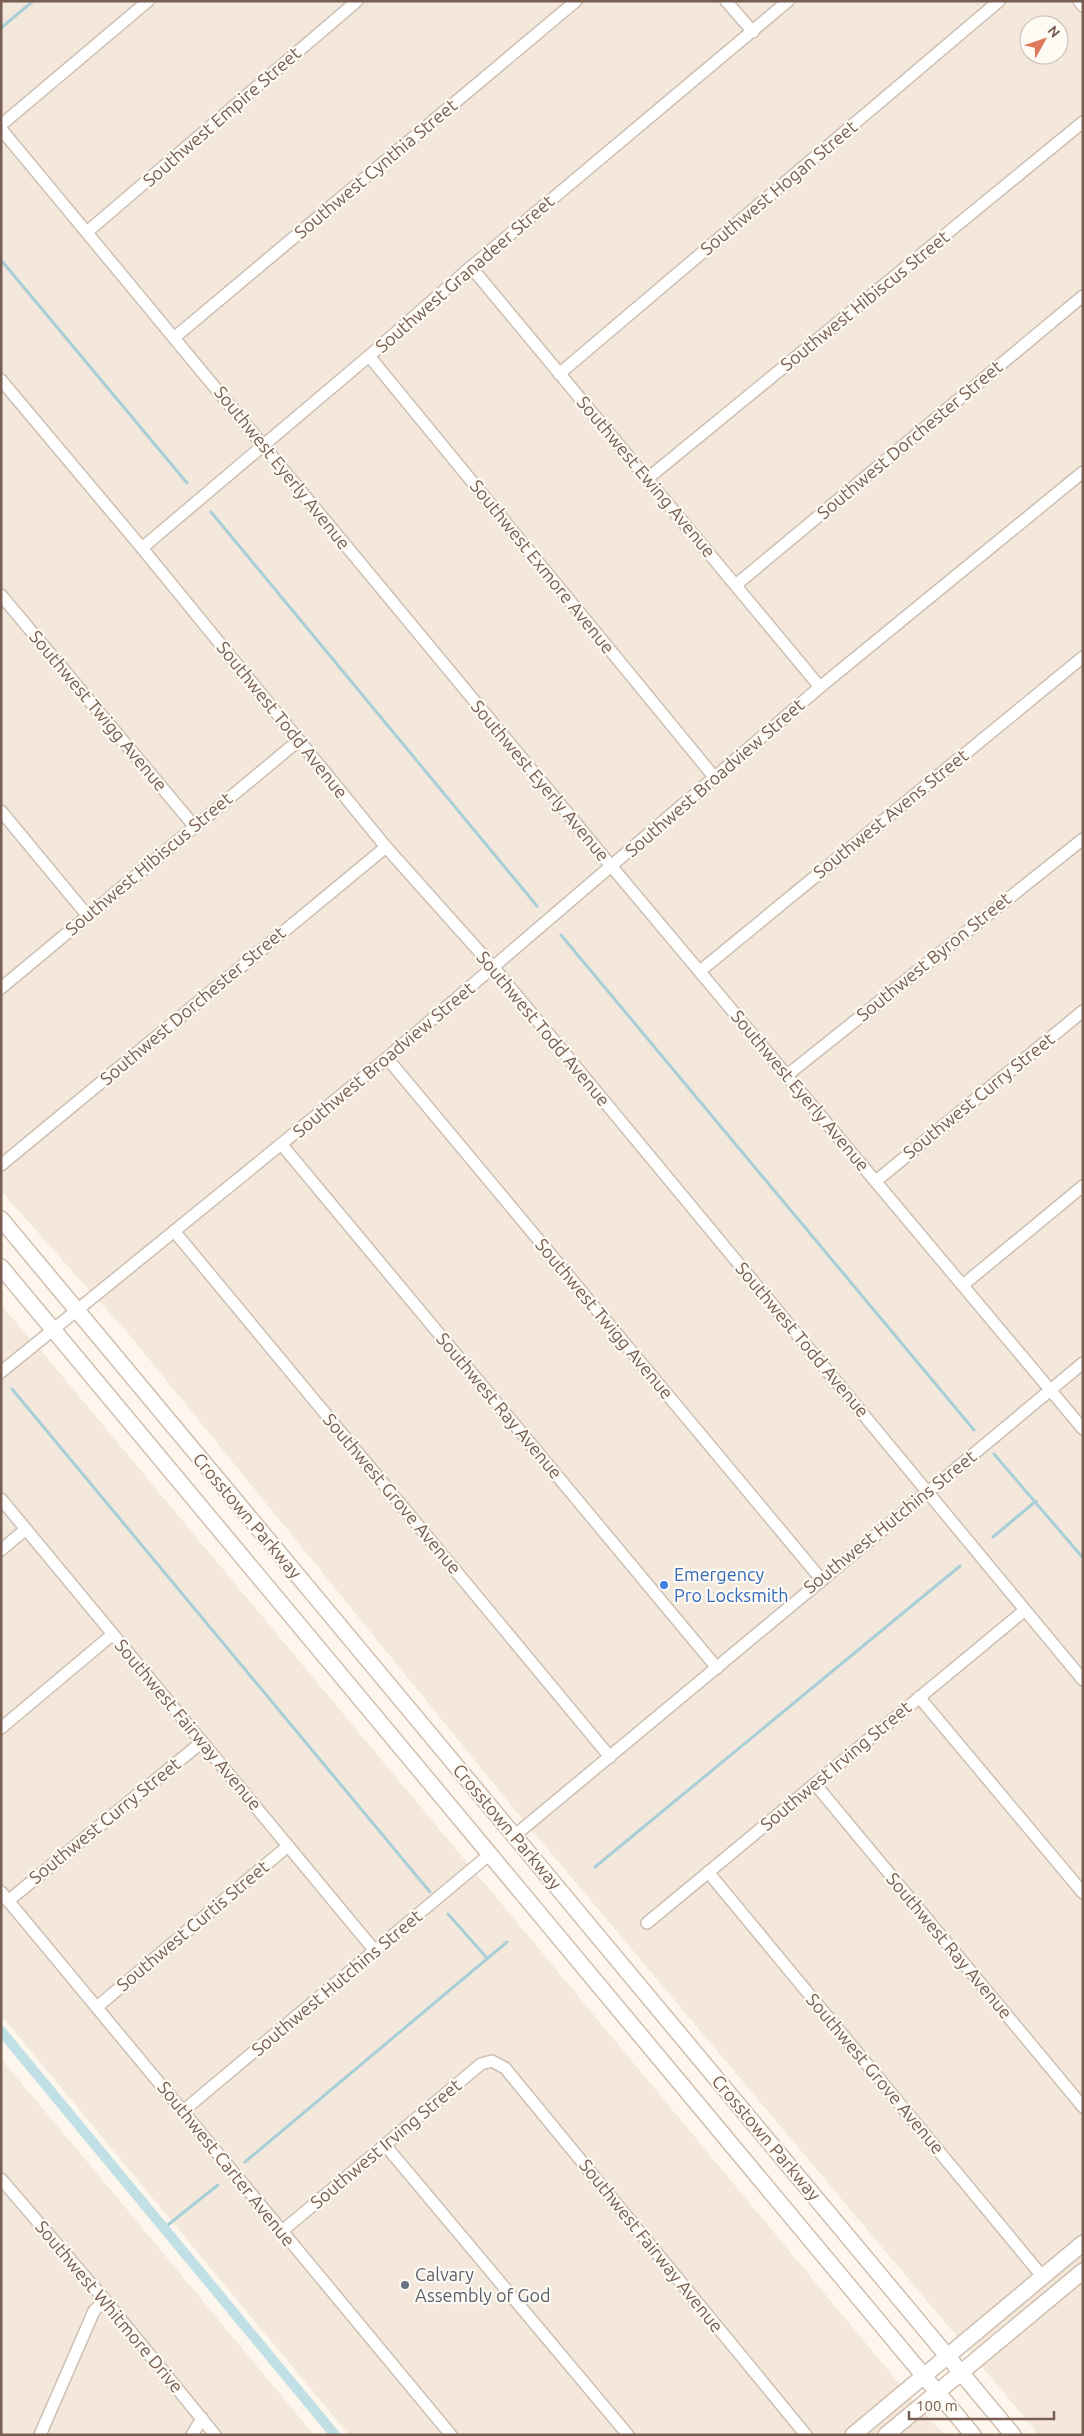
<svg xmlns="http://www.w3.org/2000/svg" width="1084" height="2436" font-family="Ubuntu,sans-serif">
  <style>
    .residential { fill: #f3e8db; fill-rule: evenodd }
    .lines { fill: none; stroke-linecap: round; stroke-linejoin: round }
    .stream { stroke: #a8cfd7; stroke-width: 3 }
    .canal { stroke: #c1e0e5; stroke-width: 10 }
    .minor-casing { stroke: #cebfb2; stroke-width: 14 }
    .secondary-casing { stroke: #d1bfb0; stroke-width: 18 }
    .minor { stroke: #fff; stroke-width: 11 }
    .secondary { stroke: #fff; stroke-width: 15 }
    .shop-dot { fill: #3f7fe0; stroke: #fefaf4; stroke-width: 2 }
    .worship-dot { fill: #6b7280; stroke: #fefaf4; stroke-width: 2 }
    .labels { text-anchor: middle; stroke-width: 4.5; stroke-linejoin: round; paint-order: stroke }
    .street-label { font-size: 18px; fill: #775e50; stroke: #fefaf4 }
    .shop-label { font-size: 18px; fill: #366cbe; stroke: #fefaf4; text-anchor: start }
    .worship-label { font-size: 18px; fill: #5b616d; stroke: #fefaf4; text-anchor: start }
  </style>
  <rect width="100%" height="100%" fill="#fcf6ed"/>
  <g class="residential">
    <polygon points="1,1 140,1 1,118"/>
    <polygon points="156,1 349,1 88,225 7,127"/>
    <polygon points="365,1 569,1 176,329 95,232"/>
    <polygon points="584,1 719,1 745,31 264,437 182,337"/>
    <polygon points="734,1 781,1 754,24"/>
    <polygon points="796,1 991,1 560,366 478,268"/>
    <path d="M1007,1h65l11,14v100l-435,357 -81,-98zM1029,25h30v30h-30z"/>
    <polygon points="1083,128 1083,289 738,577 655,480"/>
    <polygon points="1,138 255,445 143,540 1,371"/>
    <polygon points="470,275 732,588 813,687 716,770 377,356"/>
    <polygon points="1083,303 1083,465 821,680 744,584"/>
    <polygon points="368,364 708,777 613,860 270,445"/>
    <polygon points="1,389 138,552 291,741 196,819 1,586"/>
    <polygon points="261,452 604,867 495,961 390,844 150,548"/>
    <polygon points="1083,478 1083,651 701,963 619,867 823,691"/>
    <polygon points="1,604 187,826 88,907 1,802"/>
    <polygon points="1083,664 1083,832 787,1069 708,971"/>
    <polygon points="297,748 378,847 1,1158 1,995"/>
    <polygon points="1,819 80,915 1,981"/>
    <polygon points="1083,845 1083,1004 877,1174 794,1076"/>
    <polygon points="385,855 486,968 279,1141 90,1291 1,1191 1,1171"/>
    <polygon points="610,875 1043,1390 929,1484 501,968"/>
    <polygon points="493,975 920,1491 822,1572 394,1058"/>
    <polygon points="1083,1017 1083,1179 964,1278 883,1181"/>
    <polygon points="386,1065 813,1579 718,1660 290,1145"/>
    <polygon points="281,1152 709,1667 611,1750 181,1232"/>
    <polygon points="1083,1192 1083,1357 1052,1383 970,1286"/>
    <polygon points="173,1239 602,1757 524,1821 123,1327 97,1299"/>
    <polygon points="1,1305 31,1340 1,1365"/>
    <polygon points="38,1347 469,1865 376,1943 1,1490 1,1378"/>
    <polygon points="1083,1370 1083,1420 1058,1391"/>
    <polygon points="1049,1398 1083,1438 1083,1671 936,1492"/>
    <polygon points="927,1499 1017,1610 640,1923 647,1930 707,1880 1034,2276 959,2339 531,1829"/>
    <polygon points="1,1508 19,1529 1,1544"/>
    <polygon points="25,1537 105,1633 1,1722 1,1557"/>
    <polygon points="1023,1618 1083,1689 1083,1885 926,1697"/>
    <polygon points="112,1641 195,1741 9,1893 1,1884 1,1735"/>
    <polygon points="918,1704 1083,1902 1083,2098 822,1784"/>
    <polygon points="201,1749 281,1845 98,1999 16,1901"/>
    <polygon points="813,1791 1083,2116 1083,2237 1043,2269 716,1872"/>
    <polygon points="287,1853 368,1950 184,2104 105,2007"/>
    <polygon points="476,1873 902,2387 845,2435 813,2435 509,2064 496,2055 490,2054 283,2224 191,2112"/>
    <polygon points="1,1901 93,2010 443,2435 349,2435 1,2015"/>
    <polygon points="1,2059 90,2165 314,2435 222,2435 112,2298 9,2179 9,2177 6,2176 1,2170"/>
    <polygon points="491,2067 501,2072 799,2435 635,2435 393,2145 483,2069"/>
    <polygon points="384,2152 621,2435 458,2435 289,2232"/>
    <polygon points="4,2191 98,2300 35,2435 1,2435 1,2196"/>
    <polygon points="1083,2250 1083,2265 973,2356 966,2347"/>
    <polygon points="1083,2278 1083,2435 1039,2435 979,2363"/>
    <polygon points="104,2308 195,2419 186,2435 46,2435 99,2314"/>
    <polygon points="908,2395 916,2403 878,2435 861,2435"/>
    <polygon points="923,2411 944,2435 894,2435"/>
  </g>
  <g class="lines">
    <g class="stream">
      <polyline points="1,28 33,1"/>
      <polyline points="1,260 187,483"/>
      <polyline points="211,512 537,906"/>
      <polyline points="561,935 974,1430"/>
      <polyline points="12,1389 430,1892"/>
      <polyline points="994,1454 1083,1558"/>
      <polyline points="993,1537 1036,1501"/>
      <polyline points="595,1867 960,1566"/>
      <polyline points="448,1914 487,1958"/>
      <polyline points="245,2162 507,1942"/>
      <polyline points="164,2228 218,2185"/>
    </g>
    <polyline class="canal" points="1,2031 335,2435"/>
    <defs>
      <g id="minor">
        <polyline points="726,1 753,32"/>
        <polyline points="1079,1 1083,6"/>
        <polyline points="1,125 148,1"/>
        <polyline points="1,129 612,867 1083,1429"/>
        <polyline points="87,232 357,1"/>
        <polyline points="471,267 820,687"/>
        <polyline points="175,337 576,1"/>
        <polyline points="369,356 715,778"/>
        <polyline points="559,374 999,1"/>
        <polyline points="1,380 142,548 386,847 494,968 1083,1680"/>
        <polyline points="647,479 1083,122"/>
        <polyline points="142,548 369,356 471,267 788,1"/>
        <polyline points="737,584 1083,296"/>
        <polyline points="1,595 195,827"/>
        <polyline points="1,811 87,915"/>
        <polyline points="700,971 1083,657"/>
        <polyline points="1,988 298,741"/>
        <polyline points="387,1058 821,1579"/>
        <polyline points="786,1076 1083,839"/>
        <polyline points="282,1145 717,1668"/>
        <polyline points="1,1165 386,847"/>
        <polyline points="876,1181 1083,1011"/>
        <polyline points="174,1231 610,1757"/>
        <polyline points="963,1285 1083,1186"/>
        <polyline points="1,1372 387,1058 820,687 1083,472"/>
        <polyline points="1,1499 375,1951"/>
        <polyline points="1,1550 26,1529"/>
        <polyline points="919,1697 1083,1893"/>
        <polyline points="1,1728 113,1634"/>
        <polyline points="815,1784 1083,2107"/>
        <polyline points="514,1836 1083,1363"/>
        <polyline points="708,1872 1042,2276"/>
        <polyline points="1,1892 451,2435"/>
        <polyline points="8,1901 202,1742"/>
        <polyline points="647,1923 1025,1610"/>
        <polyline points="97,2007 288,1846"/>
        <polyline points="183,2111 490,1854"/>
        <polyline points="385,2145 628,2435"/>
        <polyline points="1,2179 105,2300 215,2435"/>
        <polyline points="281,2232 481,2064 492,2061 505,2068 806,2435"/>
        <polyline points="40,2435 94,2311 105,2300"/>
        <polyline points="192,2435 202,2418"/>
      </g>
      <g id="secondary">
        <polyline points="1,1219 1013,2435"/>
        <polyline points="1,1267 973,2435"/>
        <polyline points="853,2435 1083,2243"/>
        <polyline points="886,2435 1083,2271"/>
      </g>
    </defs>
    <use href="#minor" class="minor-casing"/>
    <use href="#secondary" class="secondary-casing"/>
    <use href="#minor" class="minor"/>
    <use href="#secondary" class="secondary"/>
  </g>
  <circle class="shop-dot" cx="664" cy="1585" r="5"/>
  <circle class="worship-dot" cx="405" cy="2285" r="5"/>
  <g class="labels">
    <g class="street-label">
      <text transform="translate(222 117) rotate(-41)" y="6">Southwest Empire Street</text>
      <text transform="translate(376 169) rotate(-40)" y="6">Southwest Cynthia Street</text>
      <text transform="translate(779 188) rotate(-40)" y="6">Southwest Hogan Street</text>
      <text transform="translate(465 274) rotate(-41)" y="6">Southwest Granadeer Street</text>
      <text transform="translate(865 301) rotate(-39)" y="6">Southwest Hibiscus Street</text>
      <text transform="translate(910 440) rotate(-40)" y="6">Southwest Dorchester Street</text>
      <text transform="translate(282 468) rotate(51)" y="6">Southwest Eyerly Avenue</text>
      <text transform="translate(646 477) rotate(50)" y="6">Southwest Ewing Avenue</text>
      <text transform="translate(542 567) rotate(51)" y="6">Southwest Exmore Avenue</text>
      <text transform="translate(98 711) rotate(50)" y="6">Southwest Twigg Avenue</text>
      <text transform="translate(282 720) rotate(51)" y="6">Southwest Todd Avenue</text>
      <text transform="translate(715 778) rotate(-41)" y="6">Southwest Broadview Street</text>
      <text transform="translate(540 781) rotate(50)" y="6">Southwest Eyerly Avenue</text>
      <text transform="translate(891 814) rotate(-39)" y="6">Southwest Avens Street</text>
      <text transform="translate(149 864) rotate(-40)" y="6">Southwest Hibiscus Street</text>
      <text transform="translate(934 957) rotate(-39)" y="6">Southwest Byron Street</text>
      <text transform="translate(193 1006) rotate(-40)" y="6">Southwest Dorchester Street</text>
      <text transform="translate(543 1029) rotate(50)" y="6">Southwest Todd Avenue</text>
      <text transform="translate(384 1060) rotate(-40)" y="6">Southwest Broadview Street</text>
      <text transform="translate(800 1091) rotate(50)" y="6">Southwest Eyerly Avenue</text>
      <text transform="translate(979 1096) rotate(-39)" y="6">Southwest Curry Street</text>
      <text transform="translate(604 1319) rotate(50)" y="6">Southwest Twigg Avenue</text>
      <text transform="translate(802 1340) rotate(50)" y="6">Southwest Todd Avenue</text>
      <text transform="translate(499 1406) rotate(50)" y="6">Southwest Ray Avenue</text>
      <text transform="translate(392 1494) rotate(50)" y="6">Southwest Grove Avenue</text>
      <text transform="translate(247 1516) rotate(50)" y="6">Crosstown Parkway</text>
      <text transform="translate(890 1522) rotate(-39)" y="6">Southwest Hutchins Street</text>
      <text transform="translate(188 1725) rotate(50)" y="6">Southwest Fairway Avenue</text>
      <text transform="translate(836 1766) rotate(-40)" y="6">Southwest Irving Street</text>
      <text transform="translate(105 1821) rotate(-39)" y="6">Southwest Curry Street</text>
      <text transform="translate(507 1827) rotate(50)" y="6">Crosstown Parkway</text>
      <text transform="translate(193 1926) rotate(-40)" y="6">Southwest Curtis Street</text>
      <text transform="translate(949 1946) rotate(50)" y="6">Southwest Ray Avenue</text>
      <text transform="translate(337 1983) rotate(-40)" y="6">Southwest Hutchins Street</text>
      <text transform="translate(875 2074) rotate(50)" y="6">Southwest Grove Avenue</text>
      <text transform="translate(766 2138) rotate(50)" y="6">Crosstown Parkway</text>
      <text transform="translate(386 2144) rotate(-40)" y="6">Southwest Irving Street</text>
      <text transform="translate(226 2164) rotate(51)" y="6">Southwest Carter Avenue</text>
      <text transform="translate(651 2246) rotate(51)" y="6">Southwest Fairway Avenue</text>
      <text transform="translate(109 2307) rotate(50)" y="6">Southwest Whitmore Drive</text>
    </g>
    <g class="shop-label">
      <text x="674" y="1581">Emergency<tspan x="674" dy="21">Pro Locksmith</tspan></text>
    </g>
    <g class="worship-label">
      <text x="415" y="2281">Calvary<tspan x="415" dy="21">Assembly of God</tspan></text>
    </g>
  </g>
  <rect width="1084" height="2436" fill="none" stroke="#775e50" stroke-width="5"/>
  <g transform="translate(1044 40) rotate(50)"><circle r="24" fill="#fefaf4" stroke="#c8bcb2"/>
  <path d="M0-4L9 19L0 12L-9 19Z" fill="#dd785a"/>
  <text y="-8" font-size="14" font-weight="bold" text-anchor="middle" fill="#775e50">N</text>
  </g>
  <path d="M909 2411v8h145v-8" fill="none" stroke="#775e50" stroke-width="2.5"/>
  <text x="916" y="2411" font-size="15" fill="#775e50" stroke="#fefaf4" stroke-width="4" paint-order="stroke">100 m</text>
</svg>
